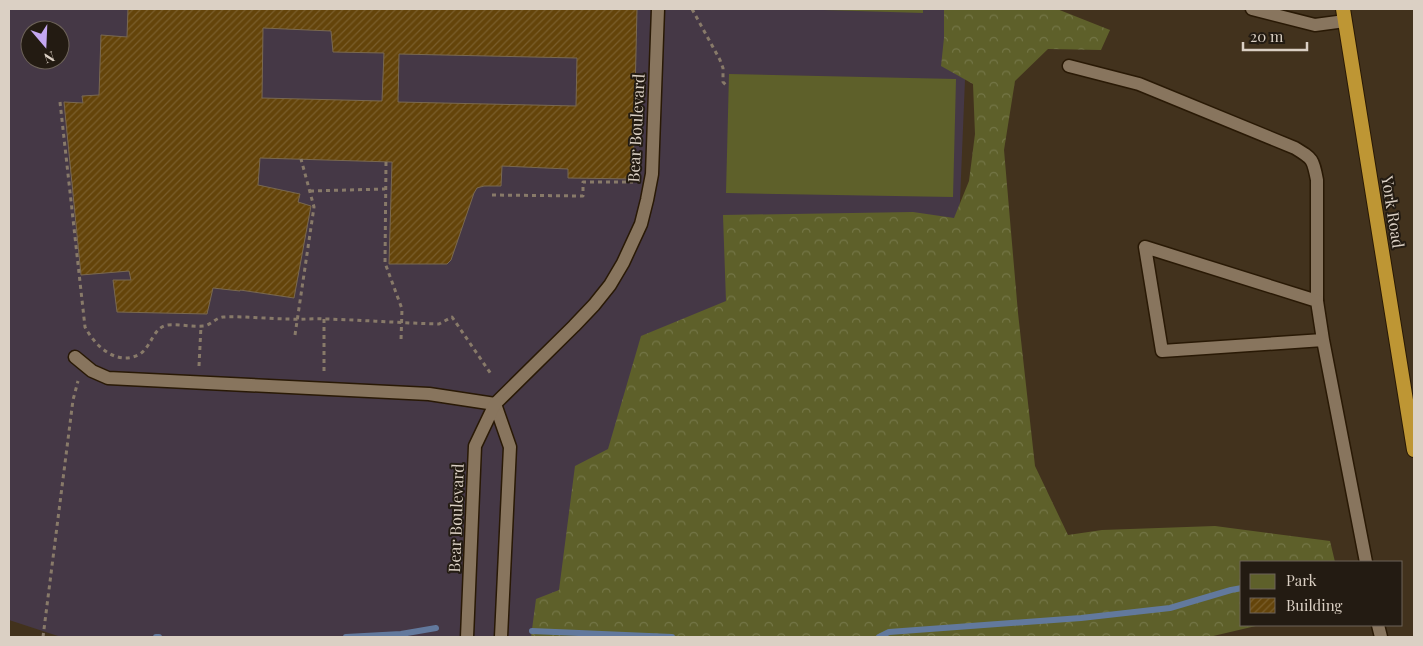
<svg xmlns="http://www.w3.org/2000/svg" width="1423" height="646" font-family="'Playfair Display',serif">
  <style>
    .education { fill: #453846; fill-rule: evenodd }
    .forest { fill: url(#forest-crowns) }
    .park { fill: #5e602a }
    .lines { fill: none; stroke-linecap: round; stroke-linejoin: round }
    .stream { stroke: #62799d; stroke-width: 6 }
    .building { fill: url(#building-hatch); stroke: #796850; fill-rule: evenodd }
    .service-casing { stroke: #291905; stroke-width: 15 }
    .trunk-casing { stroke: #291905; stroke-width: 16 }
    .path { stroke: #887a69; stroke-width: 3; stroke-dasharray: 4 4; stroke-linecap: butt }
    .service { stroke: #88755e; stroke-width: 12 }
    .trunk { stroke: #be9634; stroke-width: 14 }
    .labels { text-anchor: middle; stroke-width: 4; stroke-linejoin: round; paint-order: stroke }
    .street-label { font-size: 16px; fill: #dbd0c4; stroke: #231b12 }
  </style>
  <defs>
    <pattern id="forest-crowns" width="20" height="18" patternUnits="userSpaceOnUse" patternTransform="scale(1.25)"><rect width="20" height="18" fill="#5e602a"/><path d="M2 6a3 3 0 1 1 6 0M12 15a3 3 0 1 1 6 0" fill="none" stroke="#747647"/></pattern>
    <pattern id="building-hatch" width="6" height="6" patternUnits="userSpaceOnUse" patternTransform="scale(1.25)"><rect width="6" height="6" fill="#64440a"/><path d="M-1 1l2-2M0 6l6-6M5 7l2-2" fill="none" stroke="#7a5e2c"/></pattern>
  </defs>
  <rect width="100%" height="100%" fill="#42321d"/>
  <path class="education" d="M9,9h957l-1,71 -23,557h-881l-52,-17zM30,30h30v30h-30z"/>
  <polygon class="forest" points="944,9 1057,9 1110,30 1101,50 1048,49 1015,81 1004,150 1018,313 1035,466 1068,535 1102,530 1215,526 1330,541 1335,562 1242,562 1242,625 1260,625 1209,637 531,637 536,599 559,590 575,466 608,449 641,336 726,301 723,215 913,212 954,218 969,181 975,134 973,84 941,66 944,38"/>
  <g class="park">
    <polygon points="790,9 923,9 923,13"/>
    <polygon points="729,74 956,79 953,197 726,193"/>
  </g>
  <g class="lines">
    <g class="stream">
      <polyline points="532,631 672,637"/>
      <polyline points="156,637 159,637"/>
      <polyline points="346,637 401,634 436,628"/>
      <polyline points="879,637 889,632 1081,618 1170,608 1231,590 1242,588"/>
    </g>
  </g>
  <path class="building" d="M128,9h509l-4,170 -65,-1v-9l-66,-3 -1,20h-17l-7,2 -3,5 -23,67 -4,4h-58l3,-102 -132,-4 -2,27 42,9 -2,8 13,4 -17,92 -54,-8v1l-27,-3 -6,26 -90,-2 -4,-32h18l-2,-9 -48,4 -17,-173 19,1 -1,-7 17,-1 2,-60 26,2zM263,28l68,3 2,21 51,1 -2,48 -120,-3zM399,54l178,4 -1,48 -178,-4z"/>
  <g class="lines">
    <defs>
      <g id="service">
        <polyline points="1252,9 1315,25 1345,21"/>
        <path d="M1069,66l70,18 156,64c18,11 18,11 22,32v121"/>
        <polyline points="1323,340 1162,351 1145,247 1317,301 1323,340 1366,562"/>
        <polyline points="75,357 92,371 108,378 429,394 495,404"/>
        <polyline points="495,404 510,447 501,637"/>
        <polyline points="1378,625 1381,637"/>
        <polyline points="467,637 475,446 495,404 574,326 594,305 610,285 623,263 641,224 647,200 652,174 658,9"/>
      </g>
      <polyline id="trunk" points="1343,9 1414,450"/>
    </defs>
    <use href="#service" class="service-casing"/>
    <use href="#trunk" class="trunk-casing"/>
    <g class="path">
      <polyline points="692,9 720,60 723,68 723,82 728,87"/>
      <path d="M60,102l25,225c10,19 32,40 55,27 12,-8 13,-27 28,-29 12,-1 23,2 35,1 7,0 12,-8 20,-9 22,-1 46,2 68,2 12,1 23,-1 34,0 38,1 76,4 114,5l13,-7 39,57"/>
      <polyline points="386,162 385,263 402,309 401,340"/>
      <polyline points="310,191 385,189"/>
      <polyline points="492,195 583,196 583,182 633,182"/>
      <polyline points="324,319 324,372"/>
      <polyline points="295,335 314,207 301,159"/>
      <polyline points="199,366 201,326"/>
      <polyline points="43,637 73,400 78,381"/>
    </g>
    <use href="#service" class="service"/>
    <use href="#trunk" class="trunk"/>
  </g>
  <g class="labels">
    <g class="street-label">
      <text transform="translate(636 128) rotate(-87)" y="6">Bear Boulevard</text>
      <text transform="translate(1393 212) rotate(81)" y="6">York Road</text>
      <text transform="translate(456 518) rotate(-88)" y="6">Bear Boulevard</text>
    </g>
  </g>
  <rect width="1423" height="646" fill="none" stroke="#dbd0c4" stroke-width="20"/>
  <rect x="1240" y="561" width="162" height="65" fill="#231b12" stroke="#6d6359"/>
  <rect x="1250" y="574" width="25" height="15" fill="#5e602a" stroke="#6d6359"/>
  <text x="1286" y="586" font-size="15" fill="#dbd0c4">Park</text>
  <rect x="1250" y="598" width="25" height="15" fill="url(#building-hatch)" stroke="#6d6359"/>
  <text x="1286" y="611" font-size="15" fill="#dbd0c4">Building</text>
  <g transform="translate(45 45) rotate(161)"><circle r="24" fill="#231b12" stroke="#6d6359"/>
  <path d="M0-4L9 19L0 12L-9 19Z" fill="#c4a7f1"/>
  <text y="-8" font-size="14" font-weight="bold" text-anchor="middle" fill="#dbd0c4">N</text>
  </g>
  <path d="M1243 42v8h64v-8" fill="none" stroke="#dbd0c4" stroke-width="2.5"/>
  <text x="1250" y="42" font-size="15" fill="#dbd0c4" stroke="#231b12" stroke-width="4" paint-order="stroke">20 m</text>
</svg>
